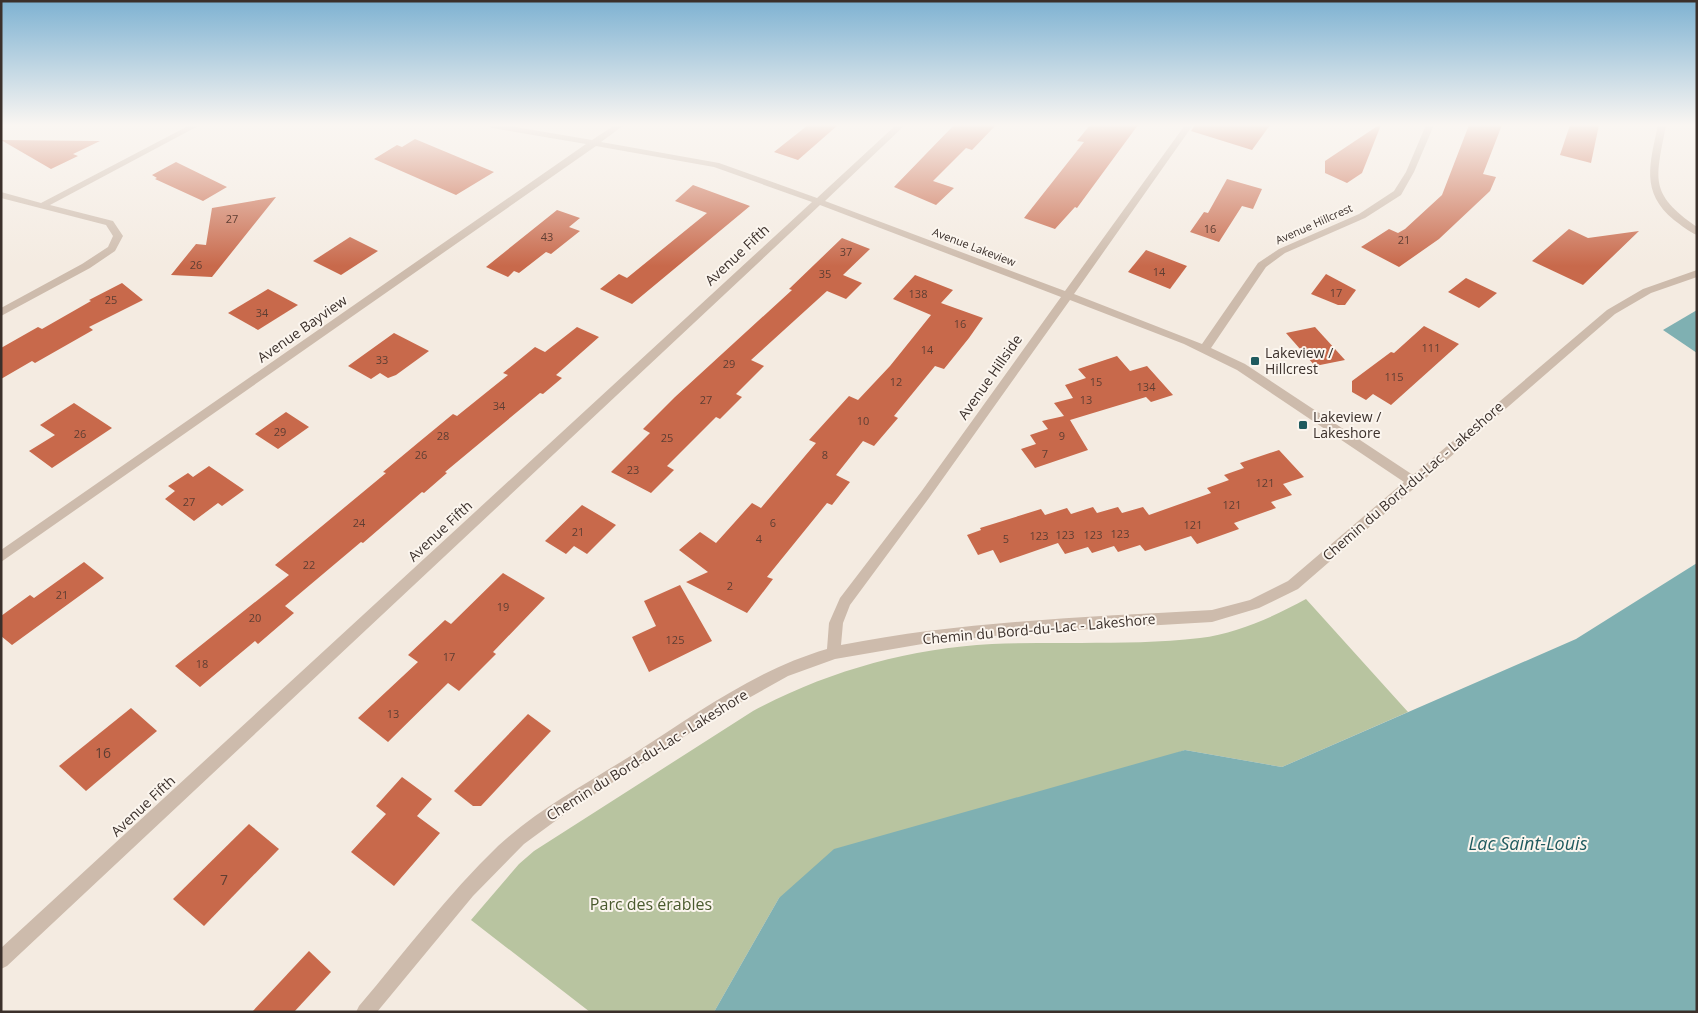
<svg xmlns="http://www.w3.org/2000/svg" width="1698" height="1013" font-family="'Open Sans',sans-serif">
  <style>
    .green { fill: #b8c4a0 }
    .water { fill: #7fb0b2 }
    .building { fill: #c8694b }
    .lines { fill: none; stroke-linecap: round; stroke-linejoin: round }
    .minor { fill: #cdbbac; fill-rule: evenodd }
    .poi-dot { fill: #1f5a5e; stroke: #fbf5ee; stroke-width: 2 }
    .labels { text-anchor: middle; stroke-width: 4; stroke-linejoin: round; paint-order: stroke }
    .number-label { font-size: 11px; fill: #5e3e33 }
    .far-street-label { font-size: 11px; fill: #3b302b; stroke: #fbf5ee }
    .street-label { font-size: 14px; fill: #3b302b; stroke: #fbf5ee }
    .poi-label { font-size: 14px; fill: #3b302b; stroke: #fbf5ee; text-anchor: start }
    .near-number-label { font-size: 14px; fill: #5e3e33 }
    .near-park-label { font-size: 16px; fill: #4a5a2e; stroke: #fbf5ee }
    .near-water-label { font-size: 18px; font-style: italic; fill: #1f5a5e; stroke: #fbf5ee }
  </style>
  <rect width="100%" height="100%" fill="#f4ebe1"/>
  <path class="green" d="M1306,599l102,113 -126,55 -97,-17 -406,148 -65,114h-124l-119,-92 48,-56 15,-13 219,-140c75,-40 154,-62 239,-67 69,-3 139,2 208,-6 38,-5 73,-21 106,-39z"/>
  <g class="water">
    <polygon points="1697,310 1697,353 1663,330"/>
    <polygon points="1697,563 1697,1012 714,1012 779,898 834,849 1185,750 1282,767 1576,639"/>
  </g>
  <g class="building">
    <polygon points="808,125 838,125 798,160 774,152"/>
    <polygon points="954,125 996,125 972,150 966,148 933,181 954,188 936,205 894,187"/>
    <polygon points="1090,125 1138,125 1077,208 1075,207 1055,229 1024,218 1084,142 1077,141"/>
    <polygon points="1195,125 1270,125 1252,150 1191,131"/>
    <polygon points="1379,125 1381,125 1362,173 1347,183 1325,173 1325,161"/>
    <polygon points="1469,125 1502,125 1483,174 1496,177 1490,191 1439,239 1399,267 1361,247 1389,229 1398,233 1405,229 1442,195"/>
    <polygon points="1570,125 1599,125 1591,163 1560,155"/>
    <polygon points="415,139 494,172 456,195 374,159 397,145 402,147"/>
    <polygon points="1,140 100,141 73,154 78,156 51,169"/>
    <polygon points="176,162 227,187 203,201 155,179 157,178 152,175"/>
    <polygon points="1227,179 1262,189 1253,209 1242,206 1219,242 1190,232 1204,212 1208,213"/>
    <polygon points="693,185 750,206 632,304 600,289 619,274 627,278 707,213 675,201"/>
    <polygon points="276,197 212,277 171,275 196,244 206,245 212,208"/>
    <polygon points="557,210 580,218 569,227 580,231 551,254 546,252 519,273 514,271 508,277 486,267"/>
    <polygon points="1569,229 1588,238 1639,231 1583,285 1532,261"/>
    <polygon points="350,237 378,251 341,275 313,261"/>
    <polygon points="842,238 870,249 843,275 862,283 846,299 827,291 751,360 764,366 736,394 742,397 720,419 716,417 667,466 674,470 651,493 611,472 650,433 643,429 675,397 792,290 789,289"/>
    <polygon points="1146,250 1187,266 1170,289 1128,272"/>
    <polygon points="1326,274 1356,290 1345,305 1338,305 1311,294"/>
    <polygon points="915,275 953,290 941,303 983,318 969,338 944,369 935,366 894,416 898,418 874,446 863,441 836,475 850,482 832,505 827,503 767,577 773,579 747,613 686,582 708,572 679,550 700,532 716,543 752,503 761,508 816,443 809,440 849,396 858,400 890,366 931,315 893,299"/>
    <polygon points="1466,278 1497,293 1479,308 1448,292"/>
    <polygon points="122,283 143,300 89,327 93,330 35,363 32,361 1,379 1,348 38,327 42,329 91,301 89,300"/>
    <polygon points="268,289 298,305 258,330 228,313"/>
    <polygon points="1424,326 1459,344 1391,405 1373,394 1366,400 1352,392 1352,381 1391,352 1394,353"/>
    <polygon points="577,327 599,337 556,375 562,378 543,394 540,393 445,472 447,473 424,493 422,492 363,543 361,542 285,606 294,613 258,644 255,641 200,687 175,666 289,575 275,565 386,473 383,472 419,442 453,414 457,416 508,375 503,373 535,347 545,352"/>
    <polygon points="1315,327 1345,360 1315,366 1286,333"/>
    <polygon points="394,333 429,351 396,375 388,378 380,373 371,379 348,366"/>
    <polygon points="1117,356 1130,371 1147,366 1173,395 1151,402 1146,397 1070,420 1088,450 1035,468 1021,449 1036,444 1030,435 1048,429 1042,421 1064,416 1054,403 1073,398 1065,385 1086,378 1078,369"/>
    <polygon points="74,403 112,428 52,468 29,451 55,435 40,425"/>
    <polygon points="286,412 309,427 278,449 255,434"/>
    <polygon points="1279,450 1304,477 1283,484 1292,495 1271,502 1276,508 1234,523 1239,529 1197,544 1191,536 1145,551 1140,545 1118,552 1114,546 1092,553 1088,547 1065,554 1058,543 1000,563 993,550 978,555 967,535 981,530 980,528 1041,509 1045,515 1067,508 1071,514 1093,507 1097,513 1118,507 1122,513 1143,507 1149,515 1211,493 1207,488 1229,480 1224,475 1244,468 1240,463"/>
    <polygon points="209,466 244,490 222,506 218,503 194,521 165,499 175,491 168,486 188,473 193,477"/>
    <polygon points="582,505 616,525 587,554 574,546 566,554 545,541"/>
    <polygon points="84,562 104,578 12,645 1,636 1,616 30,595 34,598"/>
    <polygon points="503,573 545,598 493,652 496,654 459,691 448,683 388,742 358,718 418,662 408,655 445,620 451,624"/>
    <polygon points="680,585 712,641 649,672 632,637 656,626 644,601"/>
    <polygon points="131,708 157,731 86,791 59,766"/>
    <polygon points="528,714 551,731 481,806 473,806 454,791"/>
    <polygon points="402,777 432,799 417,816 440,833 394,886 351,852 386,814 376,806"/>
    <polygon points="249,824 279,849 204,926 173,899"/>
    <polygon points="309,951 331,972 294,1012 252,1012"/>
  </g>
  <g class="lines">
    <g class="minor">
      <polygon points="190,125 200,125 50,205 113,221 123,236 115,251 90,268 1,316 1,308 82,264 108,247 113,236 106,225 1,198 1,192 41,203"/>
      <path d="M488,125h16l88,15 23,-15h9l-23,17 118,21 98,35 79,-73h9l-80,76 240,90 120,-166h8l-119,169 128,50 56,-81 21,-14 80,-35 35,-23 12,-19 20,-47h8l-20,47 -13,23 -36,23 -80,35 -19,14 -55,81 34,16 168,111 194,-165 36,-21 54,-19v7l-46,16 -36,21 -317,275 -39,19 -47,14 -189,11 -95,10 -93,16 -47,17 -75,42 -140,90 -49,36 -51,52 -96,116h-21l3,-6c46,-54 88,-111 139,-160 40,-37 88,-62 134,-91 63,-40 123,-85 195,-106l2,-26 11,-25 81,-106 140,-195 -241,-92 -813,761 -6,3v-21l811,-746 -98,-35 -118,-21 -595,416v-12l585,-406 -94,-16zM1070,300l114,44 53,26 167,112 -116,99 -38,19 -38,10c-124,7 -248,11 -371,35l2,-22 7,-18 79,-107z"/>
      <path d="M1658,125h8c-10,54 -18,68 31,102v8c-8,-3 -16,-10 -23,-15 -34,-28 -24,-57 -16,-95z"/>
    </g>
  </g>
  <linearGradient id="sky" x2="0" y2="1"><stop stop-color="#7eb2d2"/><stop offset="0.47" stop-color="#faf6f2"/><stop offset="1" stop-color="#faf6f2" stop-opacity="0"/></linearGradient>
  <rect width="1698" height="266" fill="url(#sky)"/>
  <g class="poi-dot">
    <rect x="1250" y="356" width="10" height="10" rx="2.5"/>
    <rect x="1298" y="420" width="10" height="10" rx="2.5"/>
  </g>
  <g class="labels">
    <g class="number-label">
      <text x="232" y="223">27</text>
      <text x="1210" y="233">16</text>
      <text x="547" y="241">43</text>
      <text x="1404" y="244">21</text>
      <text x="846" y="256">37</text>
      <text x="196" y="269">26</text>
      <text x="1159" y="276">14</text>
      <text x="825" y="278">35</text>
      <text x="1336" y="297">17</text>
      <text x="918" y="298">138</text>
      <text x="111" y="304">25</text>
      <text x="262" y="317">34</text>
      <text x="960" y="328">16</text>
      <text x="1431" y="352">111</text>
      <text x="927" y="354">14</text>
      <text x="382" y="364">33</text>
      <text x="729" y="368">29</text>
      <text x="1394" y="381">115</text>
      <text x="896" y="386">12</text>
      <text x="1096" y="386">15</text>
      <text x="1146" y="391">134</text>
      <text x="706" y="404">27</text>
      <text x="1086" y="404">13</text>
      <text x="499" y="410">34</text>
      <text x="863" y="425">10</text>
      <text x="280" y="436">29</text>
      <text x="80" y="438">26</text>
      <text x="443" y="440">28</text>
      <text x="1062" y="440">9</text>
      <text x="667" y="442">25</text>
      <text x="1045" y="458">7</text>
      <text x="421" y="459">26</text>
      <text x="825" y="459">8</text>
      <text x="633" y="474">23</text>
      <text x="1265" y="487">121</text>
      <text x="189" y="506">27</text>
      <text x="1232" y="509">121</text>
      <text x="359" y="527">24</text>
      <text x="773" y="527">6</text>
      <text x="1193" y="529">121</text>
      <text x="578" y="536">21</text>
      <text x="1120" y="538">123</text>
      <text x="1065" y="539">123</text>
      <text x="1093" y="539">123</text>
      <text x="1039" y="540">123</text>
      <text x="759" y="543">4</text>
      <text x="1006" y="543">5</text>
      <text x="309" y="569">22</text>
      <text x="730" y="590">2</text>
      <text x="62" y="599">21</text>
      <text x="503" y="611">19</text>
      <text x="255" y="622">20</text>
      <text x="675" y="644">125</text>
      <text x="449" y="661">17</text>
      <text x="202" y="668">18</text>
      <text x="393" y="718">13</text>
    </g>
    <g class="far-street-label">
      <text transform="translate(1314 224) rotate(-24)" y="4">Avenue Hillcrest</text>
      <text transform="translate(974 247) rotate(21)" y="4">Avenue Lakeview</text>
    </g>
    <g class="street-label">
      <text transform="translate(737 255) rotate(-43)" y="5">Avenue Fifth</text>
      <text transform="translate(302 329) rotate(-35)" y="5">Avenue Bayview</text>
      <text transform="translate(990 377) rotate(-55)" y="5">Avenue Hillside</text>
      <text transform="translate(1413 481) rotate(-41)" y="5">Chemin du Bord-du-Lac - Lakeshore</text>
      <text transform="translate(440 531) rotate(-43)" y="5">Avenue Fifth</text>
      <text transform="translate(1039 629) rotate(-5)" y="5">Chemin du Bord-du-Lac - Lakeshore</text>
      <text transform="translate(647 755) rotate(-32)" y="5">Chemin du Bord-du-Lac - Lakeshore</text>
      <text transform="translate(143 806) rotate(-43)" y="5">Avenue Fifth</text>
    </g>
    <g class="poi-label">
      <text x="1265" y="358">Lakeview /<tspan x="1265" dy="16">Hillcrest</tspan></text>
      <text x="1313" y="422">Lakeview /<tspan x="1313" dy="16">Lakeshore</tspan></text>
    </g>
    <g class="near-number-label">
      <text x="103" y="758">16</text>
      <text x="224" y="885">7</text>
    </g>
    <g class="near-park-label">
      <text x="651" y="910">Parc des érables</text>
    </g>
    <g class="near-water-label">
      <text x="1528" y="850">Lac Saint-Louis</text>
    </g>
  </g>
  <rect width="1698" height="1013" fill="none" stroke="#3b302b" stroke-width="5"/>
</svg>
